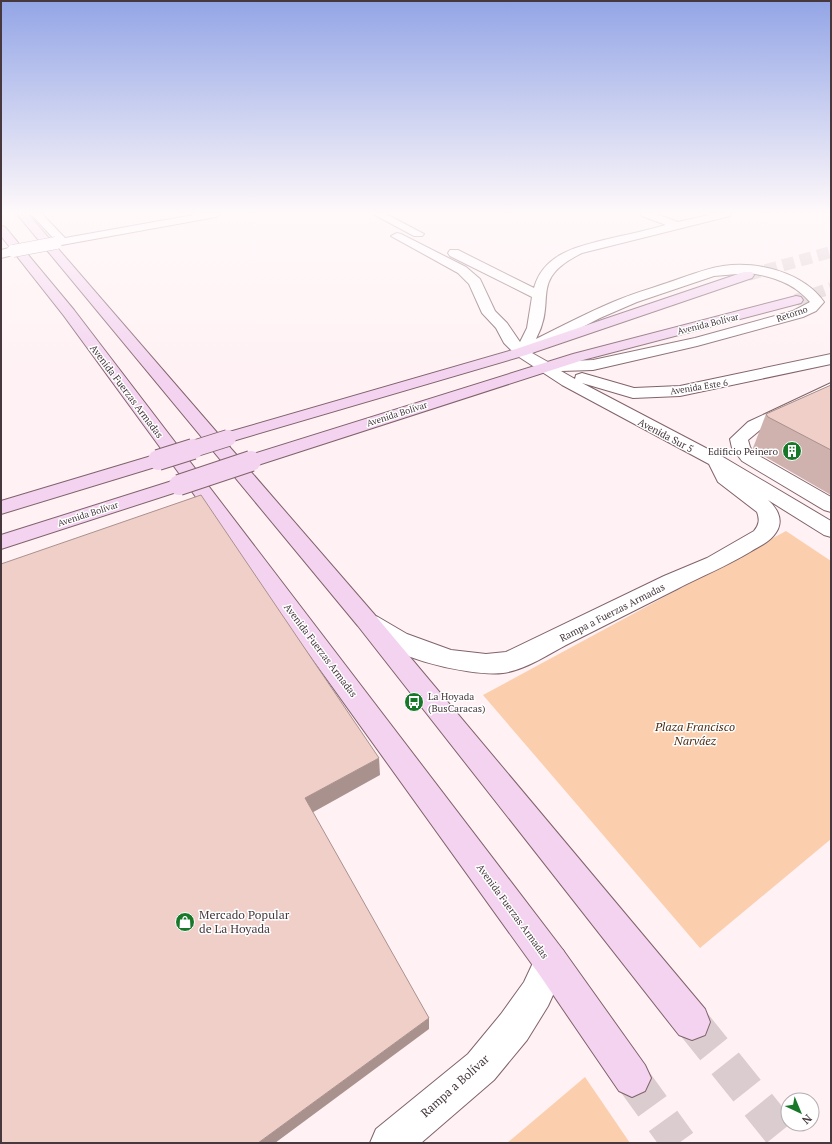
<svg xmlns="http://www.w3.org/2000/svg" width="832" height="1144" font-family="'PT Serif',serif">
  <style>
    .green { fill: #fbcfae }
    .lines { fill: none; stroke-linecap: round; stroke-linejoin: round }
    .secondary-tunnel-far1 { stroke: #dacccf; stroke-width: 12; stroke-dasharray: 12 6; stroke-linecap: butt }
    .secondary-tunnel { stroke: #dacccf; stroke-width: 35; stroke-dasharray: 35 18; stroke-linecap: butt }
    .street-casing { stroke: #80636a; stroke-width: 2 }
    .secondary-casing { stroke: #80636a; stroke-width: 2 }
    .street { fill: #fff; fill-rule: evenodd }
    .secondary { fill: #f3d3f0; fill-rule: evenodd }
    .street-bridge-casing { stroke: #80636a; stroke-width: 13; stroke-linecap: butt }
    .secondary-bridge-far1-casing { stroke: #80636a; stroke-width: 18; stroke-linecap: butt }
    .secondary-bridge-casing { stroke: #80636a; stroke-width: 22; stroke-linecap: butt }
    .street-bridge { stroke: #fff; stroke-width: 12 }
    .secondary-bridge-far1 { stroke: #f3d3f0; stroke-width: 16 }
    .secondary-bridge { stroke: #f3d3f0; stroke-width: 20 }
    .wall { fill: #cfb2ad }
    .shaded-wall { fill: #a9918d }
    .building { fill: #f1cfc9; stroke: #a9918d }
    .labels { text-anchor: middle; stroke-width: 3; stroke-linejoin: round; paint-order: stroke }
    .far-street-label { font-size: 9px; fill: #46383c; stroke: #fff }
    .street-label { font-size: 10px; fill: #46383c; stroke: #fff }
    .poi-label { font-size: 10px; fill: #46383c; stroke: #fff; text-anchor: end }
    .near-park-label { font-size: 12px; font-style: italic; fill: #4e2e12; stroke: #fff }
    .near-poi-label { font-size: 12px; fill: #46383c; stroke: #fff; text-anchor: start }
    .near-street-label { font-size: 12px; fill: #46383c; stroke: #fff }
  </style>
  <rect width="100%" height="100%" fill="#fff1f4"/>
  <g class="green">
    <polygon points="786,531 831,561 831,839 700,948 483,695"/>
    <polygon points="585,1077 630,1143 507,1143"/>
  </g>
  <g class="lines">
    <g class="secondary-tunnel-far1">
      <polyline points="748,275 831,252"/>
      <polyline points="796,300 831,288"/>
    </g>
    <g class="secondary-tunnel">
      <polyline points="692,1022 789,1143"/>
      <polyline points="632,1078 679,1143"/>
    </g>
    <defs>
      <g id="street">
        <polygon points="31,214 42,214 65,238 199,214 221,214 216,217 56,246 50,243 55,240"/>
        <polygon points="373,214 386,214 424,234 422,236 414,236"/>
        <path d="M641,214h15l22,8 35,-8h18l-1,2 -148,37c-55,27 -24,46 -46,86 26,-13 51,-26 77,-37 18,-8 36,-13 54,-19 18,-6 37,-14 56,-17 34,-5 80,6 101,36l-8,9 -13,6 -106,29 -104,24 -32,1 14,8 1,-4 6,-2 52,15 46,-2 151,-32v10l-151,32 -47,2 -51,-15 141,74 108,64v16l-7,-2 -56,-35c8,7 15,18 10,29 -2,4 -6,9 -10,12 -5,4 -12,7 -18,11 -23,14 -48,24 -73,37 -37,19 -74,37 -111,56 -19,10 -41,25 -63,28 -35,4 -127,-18 -145,-50l4,-6 8,-3 8,3 29,17 44,16 35,4 20,-2 158,-76 43,-18 47,-27c5,-6 6,-11 3,-19l-39,-30 -9,-18 -147,-79 -46,-30 -12,-12 -8,-15 -14,-15 -13,-29 -11,-11 -67,-37 6,-3 4,1 65,33 14,12 15,32 12,12 13,19 7,-14 5,-31 -82,-41 -2,-3 2,-3h8l76,38c10,-36 46,-42 78,-50 18,-4 36,-8 54,-13l-24,-9zM749,273c23,3 45,10 61,29l-17,9 -98,27 -102,22 -45,2 -16,-9 68,-35 37,-16 77,-26z"/>
        <polygon points="13,247 19,251 17,254 1,258 1,250"/>
        <polygon points="831,383 831,394 760,430 748,440 750,447 754,453 831,497 831,512 824,510 742,461 732,448 730,439 748,422"/>
        <polygon points="551,945 563,950 568,962 548,1006 527,1040 494,1080 421,1143 370,1143 376,1129 468,1054 501,1014 524,982 539,950"/>
      </g>
      <g id="secondary">
        <polygon points="17,214 28,214 220,436 222,434 516,349 744,272 752,272 754,275 752,278 526,355 226,443 242,461 244,457 573,354 796,296 801,297 803,300 801,303 583,360 258,465 251,467 245,465 374,614 705,1009 710,1022 705,1035 692,1040 679,1035 358,626"/>
        <polygon points="1,226 5,227 74,310 563,950 645,1065 651,1078 645,1091 632,1097 619,1091 539,974 188,486 186,489 1,549 1,535 172,481 179,479 184,480 64,316 1,236"/>
        <polygon points="158,454 165,456 167,460 165,464 1,514 1,501"/>
      </g>
    </defs>
    <use href="#street" class="street-casing"/>
    <use href="#secondary" class="secondary-casing"/>
    <use href="#street" class="street"/>
    <use href="#secondary" class="secondary"/>
    <defs>
      <polyline id="street-bridge" points="13,251 56,243"/>
      <polyline id="secondary-bridge-far1" points="190,450 228,438"/>
      <g id="secondary-bridge">
        <polyline points="158,460 193,449"/>
        <polyline points="179,485 251,461"/>
      </g>
    </defs>
    <use href="#street-bridge" class="street-bridge-casing"/>
    <use href="#secondary-bridge-far1" class="secondary-bridge-far1-casing"/>
    <use href="#secondary-bridge" class="secondary-bridge-casing"/>
    <use href="#street-bridge" class="street-bridge"/>
    <use href="#secondary-bridge-far1" class="secondary-bridge-far1"/>
    <use href="#secondary-bridge" class="secondary-bridge"/>
  </g>
  <polygon class="wall" points="831,385 831,495 755,451 753,448 766,414"/>
  <g class="shaded-wall">
    <polygon points="379,758 380,775 308,815 305,798"/>
    <polygon points="429,1018 429,1029 275,1143 258,1143"/>
  </g>
  <g class="building">
    <polygon points="831,385 831,450 768,417 766,414"/>
    <polygon points="201,495 379,758 305,798 429,1018 258,1143 1,1143 1,564"/>
  </g>
  <linearGradient id="sky" x2="0" y2="1"><stop stop-color="#93a5e6"/><stop offset="0.57" stop-color="#fff9fa"/><stop offset="1" stop-color="#fff9fa" stop-opacity="0"/></linearGradient>
  <rect width="832" height="374" fill="url(#sky)"/>
  <defs>
    <symbol id="building-disc" viewBox="-11 -11 22 22"><circle r="9.5" fill="#177829" stroke="#fff"/><path d="M-4-6H4V6H1V3H-1V6H-4ZM-2.5-4.3h1.7v1.8h-1.7ZM.8-4.3h1.7v1.8H.8ZM-2.5-1h1.7V.8h-1.7ZM.8-1h1.7V.8H.8Z" fill="#fff"/></symbol>
    <symbol id="bus-disc" viewBox="-11 -11 22 22"><circle r="9.5" fill="#177829" stroke="#fff"/><path d="M-5-6H5V4H4V6H2V4H-2V6H-4V4H-5ZM-3.5-4V0h7V-4ZM-3.5 1.2v1.5H-2V1.2ZM2 1.2v1.5H3.5V1.2Z" fill="#fff"/></symbol>
    <symbol id="shop-disc" viewBox="-11 -11 22 22"><circle r="9.5" fill="#177829" stroke="#fff"/><path d="M-5-2.5h2.3a2.7 3.5 0 0 1 5.4 0H5L5.5 6h-11ZM-1.5-2.5h3a1.5 2.3 0 0 0-3 0Z" fill="#fff"/></symbol>
  </defs>
  <g fill-rule="evenodd">
    <use href="#building-disc" x="781" y="440" width="22" height="22"/>
    <use href="#bus-disc" x="403" y="691" width="22" height="22"/>
    <use href="#shop-disc" x="174" y="911" width="22" height="22"/>
  </g>
  <g class="labels">
    <g class="far-street-label">
      <text transform="translate(792 314) rotate(-19)" y="3">Retorno</text>
      <text transform="translate(708 324) rotate(-14)" y="3">Avenida Bolívar</text>
      <text transform="translate(699 387) rotate(-9)" y="3">Avenida Este 6</text>
      <text transform="translate(397 414) rotate(-18)" y="3">Avenida Bolívar</text>
      <text transform="translate(88 514) rotate(-18)" y="3">Avenida Bolívar</text>
    </g>
    <g class="street-label">
      <text transform="translate(127 391) rotate(53)" y="4">Avenida Fuerzas Armadas</text>
      <text transform="translate(666 435) rotate(28)" y="4">Avenida Sur 5</text>
      <text transform="translate(612 612) rotate(-27)" y="4">Rampa a Fuerzas Armadas</text>
      <text transform="translate(321 650) rotate(53)" y="4">Avenida Fuerzas Armadas</text>
      <text transform="translate(513 911) rotate(54)" y="4">Avenida Fuerzas Armadas</text>
    </g>
    <g class="poi-label">
      <text x="778" y="455">Edificio Peinero</text>
      <text x="428" y="700" text-anchor="start">La Hoyada<tspan x="428" dy="12">(BusCaracas)</tspan></text>
    </g>
    <g class="near-park-label">
      <text x="695" y="731">Plaza Francisco<tspan x="695" dy="14">Narváez</tspan></text>
    </g>
    <g class="near-poi-label">
      <text x="199" y="919">Mercado Popular<tspan x="199" dy="14">de La Hoyada</tspan></text>
    </g>
    <g class="near-street-label">
      <text transform="translate(455 1086) rotate(-42)" y="4">Rampa a Bolívar</text>
    </g>
  </g>
  <rect width="832" height="1144" fill="none" stroke="#46383c" stroke-width="4"/>
  <g transform="translate(800 1112) rotate(136)"><circle r="19" fill="#ffffff" stroke="#b5afb1"/>
  <path d="M0-3L7 15L0 10L-7 15Z" fill="#177829"/>
  <text y="-6" font-size="11" font-weight="bold" text-anchor="middle" fill="#46383c">N</text>
  </g>
</svg>
